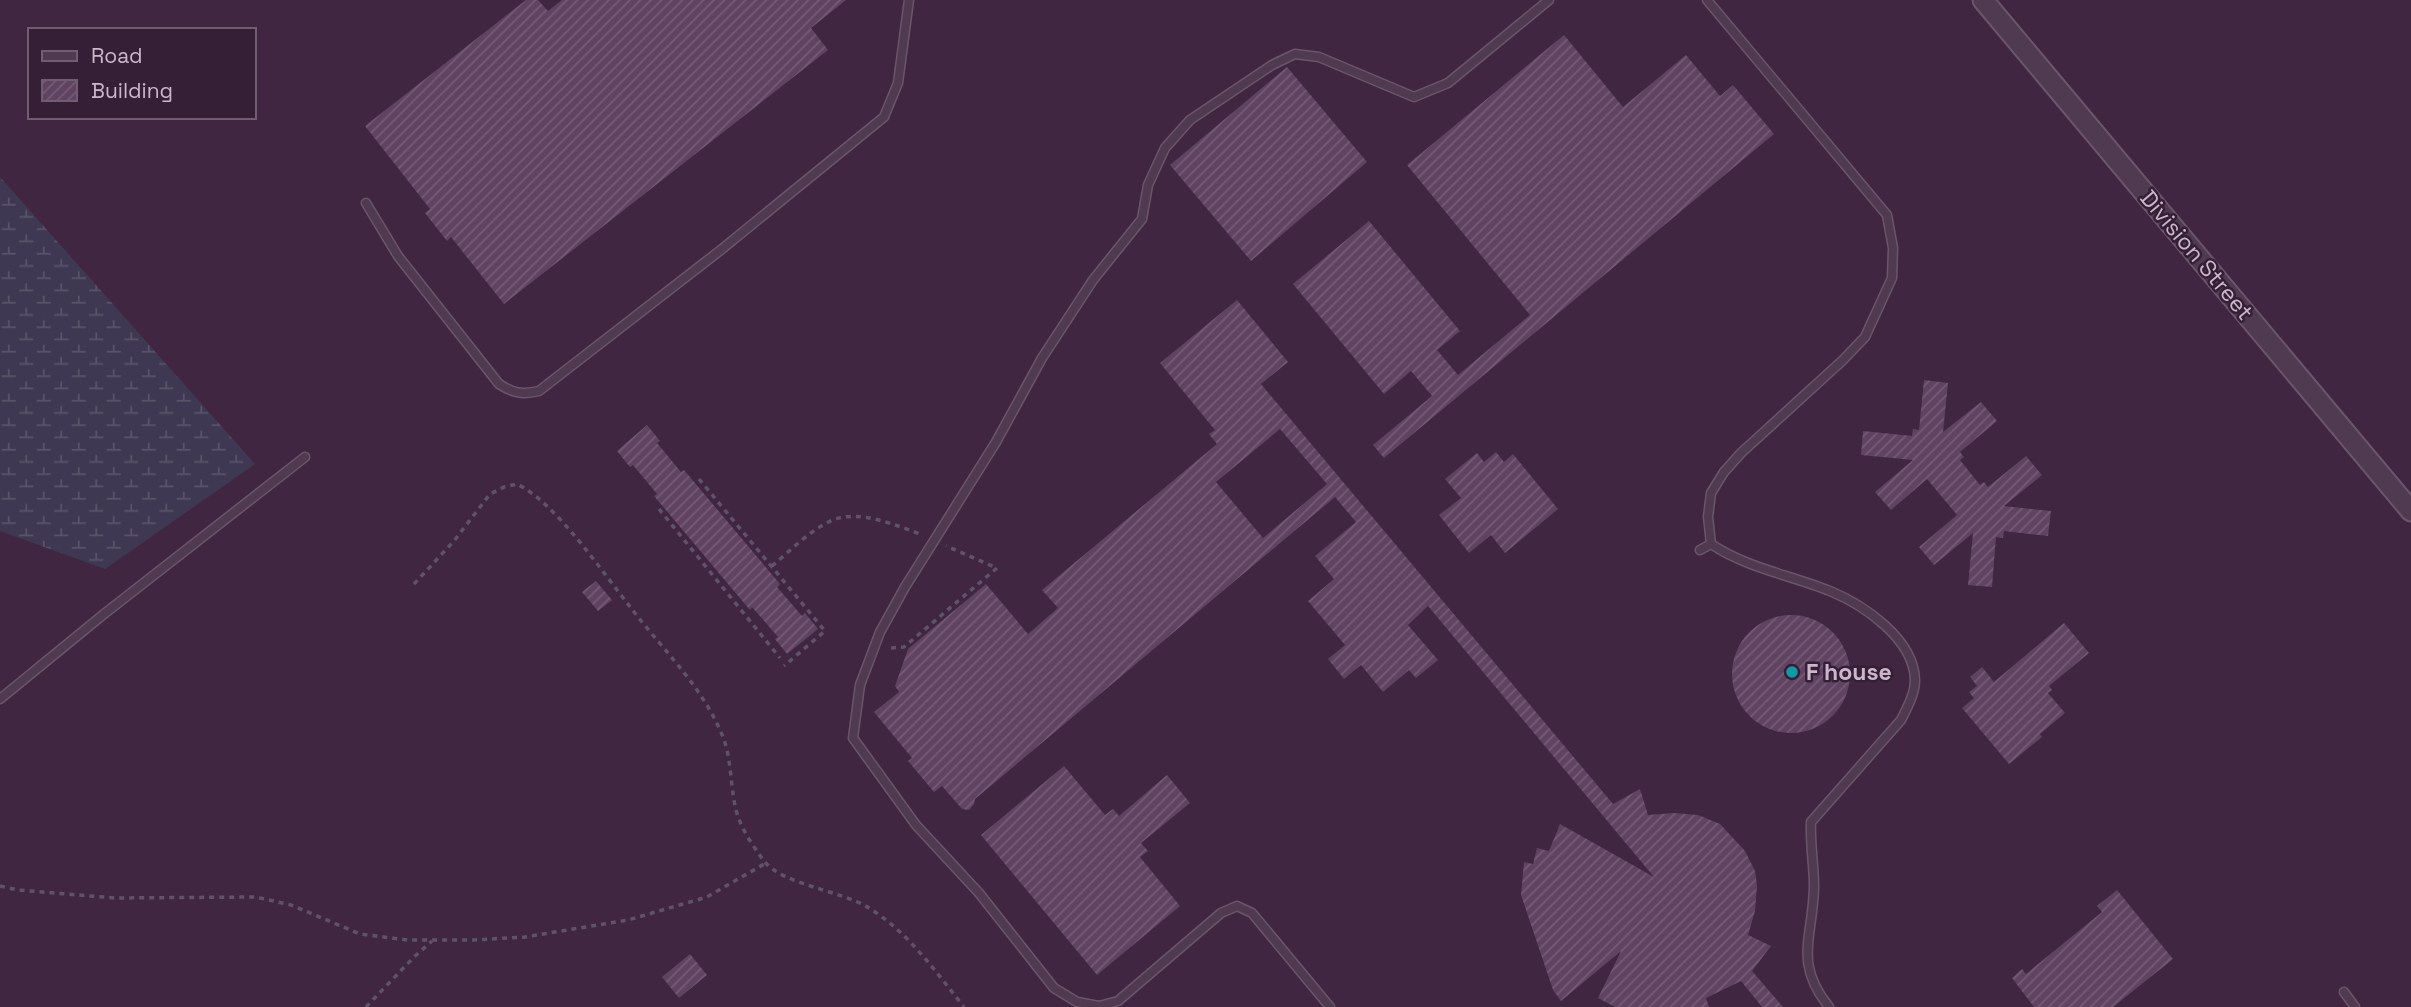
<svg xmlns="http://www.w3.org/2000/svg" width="2411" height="1007" font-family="'Space Grotesk',sans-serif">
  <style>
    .wetland { fill: url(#wetland-marsh) }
    .building { fill: url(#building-hatch); fill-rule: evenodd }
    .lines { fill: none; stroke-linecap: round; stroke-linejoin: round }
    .service-casing { stroke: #6b556b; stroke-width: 11 }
    .tertiary-casing { stroke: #6b556b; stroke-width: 23 }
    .path { stroke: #5f526a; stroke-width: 3.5; stroke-dasharray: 5 5; stroke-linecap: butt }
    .service { stroke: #503a51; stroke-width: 8 }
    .tertiary { stroke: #503a51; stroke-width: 19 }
    .culture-dot { fill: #0f9aa8; stroke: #351f36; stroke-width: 2.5 }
    .labels { text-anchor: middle; stroke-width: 5; stroke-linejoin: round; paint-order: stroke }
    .street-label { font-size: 23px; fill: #cbb7cb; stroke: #351f36 }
    .poi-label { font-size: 23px; font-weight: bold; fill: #cbb7cb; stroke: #351f36; text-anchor: start }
  </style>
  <defs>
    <pattern id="wetland-marsh" width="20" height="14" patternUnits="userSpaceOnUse" patternTransform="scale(1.75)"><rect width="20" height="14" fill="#3f3852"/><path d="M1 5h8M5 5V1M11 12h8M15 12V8" fill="none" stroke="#59536a"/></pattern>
    <pattern id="building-hatch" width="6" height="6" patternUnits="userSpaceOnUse" patternTransform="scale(1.75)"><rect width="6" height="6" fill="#604261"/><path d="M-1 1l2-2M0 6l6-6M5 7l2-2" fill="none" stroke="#755b76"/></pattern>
  </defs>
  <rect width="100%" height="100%" fill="#402641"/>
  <polygon class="wetland" points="0,177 255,464 105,569 0,531"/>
  <g class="building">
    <polygon points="526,0 538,0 548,11 562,0 846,0 811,28 828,50 504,304 451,237 447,241 425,213 430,209 365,126"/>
    <polygon points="1564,35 1623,107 1686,55 1720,96 1733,85 1774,134 1384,458 1373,445 1432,396 1411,371 1384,394 1293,284 1369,221 1460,331 1437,350 1458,375 1530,315 1407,165"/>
    <polygon points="1287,67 1367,162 1251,261 1170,165"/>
    <path d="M1237,300l51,62 -27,22 352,420 27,-15 8,26 26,-2 24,2 22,9 25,27 10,20 2,14 -2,26 -7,24 23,11 -19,25 31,36h-21l-21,-26 -35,17 3,9h-94l-17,-9 23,-47 -60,50 -8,-11 -32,-95 3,-33 9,2 4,-16 12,3 11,-27 94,53 -226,-271 -20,19 30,35 -22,18 -7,-8 -26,22 -22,-27 -17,14 -16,-20 17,-14 -37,-44 26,-22 -19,-23 41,-34 -21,-25 -360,302 -1,5 -5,6 -7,-1 -20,-23 -8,6 -26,-31 4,-3 -38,-46 25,-20 -4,-6 13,-37 78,-65 42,50 30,-26 -16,-18 175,-146 -8,-10 6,-4 -55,-67zM1280,429l47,55 -64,54 -47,-56z"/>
    <polygon points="1924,380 1948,383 1943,432 1981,402 1997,421 1960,452 1964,457 1960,460 1980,485 1984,482 1988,487 2026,456 2042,475 2004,506 2051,511 2048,536 2004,531 2003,538 1996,537 1992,587 1968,585 1973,533 1934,565 1919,547 1957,515 1927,479 1891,510 1875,492 1913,460 1861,455 1863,431 1912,436 1913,429 1919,430"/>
    <polygon points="647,425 660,441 657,443 681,472 684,470 780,584 777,587 802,616 805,613 818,629 787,654 775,639 778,637 752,607 750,610 654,496 657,494 633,465 630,467 617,451"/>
    <polygon points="1496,452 1504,462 1513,454 1558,509 1505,553 1491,535 1469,553 1439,515 1461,498 1445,479 1477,453 1484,462"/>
    <polygon points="596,581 612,600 598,611 582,592"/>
    <circle cx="1791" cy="674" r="59"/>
    <polygon points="2064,623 2089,653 2049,686 2052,690 2048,693 2065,713 2040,734 2042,737 2009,764 1962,708 1974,698 1969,692 1977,686 1970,677 1982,667 1994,682"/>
    <polygon points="1064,766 1105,815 1113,809 1119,816 1167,775 1190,803 1141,843 1148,851 1140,857 1180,906 1097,975 981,835"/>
    <polygon points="2117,890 2173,959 2113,1007 2034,1007 2012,978 2022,969 2026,974 2102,912 2097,906"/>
    <polygon points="690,954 707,975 679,998 662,977"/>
  </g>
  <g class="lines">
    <defs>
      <g id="service">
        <path d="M366,203l32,53 101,128c14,9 23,11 40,7l183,-142 162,-132 14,-34 11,-83"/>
        <path d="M1711,544c36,24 79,31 119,47 34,14 84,48 85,89 0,14 -8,28 -14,40l-90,102c-1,22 3,43 3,65 -1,51 -21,75 15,120"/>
        <polyline points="1700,550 1711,544 1708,517 1711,493 1724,472 1741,453 1843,360 1865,337 1892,278 1893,248 1887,215 1707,0"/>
        <polyline points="0,699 104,614 305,457"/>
        <polyline points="2344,992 2355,1007"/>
        <polyline points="1330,1007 1252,913 1237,906 1221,913 1118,1001 1099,1006 1077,1002 1054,988 979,893 916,825 853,738 860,685 880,632 905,587 996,442 1042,358 1093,280 1142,219 1148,185 1165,148 1190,120 1272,65 1295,54 1319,57 1414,97 1448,83 1549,0"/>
      </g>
      <polyline id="tertiary" points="1983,0 2411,511"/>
    </defs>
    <use href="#service" class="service-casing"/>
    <use href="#tertiary" class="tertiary-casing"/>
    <g class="path">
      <polyline points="699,479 825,631 784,666"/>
      <polyline points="659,509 780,658"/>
      <path d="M772,566c18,-15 39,-37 61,-46 28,-11 64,6 90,15"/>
      <path d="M414,584l40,-43 36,-47 14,-7 13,-3c39,19 86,89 114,124 32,42 72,79 92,129 9,24 7,48 13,73 5,19 17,36 28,51 19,24 76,29 105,47 40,25 66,63 95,99"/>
      <polyline points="891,648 904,647 997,568 946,546"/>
      <polyline points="0,886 18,890 115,898 256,897 291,905 360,934 408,940 473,940 525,937 628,920 707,897 766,863"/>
      <polyline points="366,1007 414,957 432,941"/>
    </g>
    <use href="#service" class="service"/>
    <use href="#tertiary" class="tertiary"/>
  </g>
  <circle class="culture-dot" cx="1792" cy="672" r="7"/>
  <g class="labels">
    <g class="street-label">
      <text transform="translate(2197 255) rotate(50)" y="8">Division Street</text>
    </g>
    <g class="poi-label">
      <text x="1806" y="680">F house</text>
    </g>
  </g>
  <rect x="28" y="28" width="228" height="91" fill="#351f36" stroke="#715c72" stroke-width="2"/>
  <rect x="42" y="51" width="35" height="10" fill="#503a51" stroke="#715c72" stroke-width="2"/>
  <text x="91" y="63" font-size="21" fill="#cbb7cb">Road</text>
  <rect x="42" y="80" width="35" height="21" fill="url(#building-hatch)" stroke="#715c72" stroke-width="2"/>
  <text x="91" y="98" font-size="21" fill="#cbb7cb">Building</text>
</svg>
